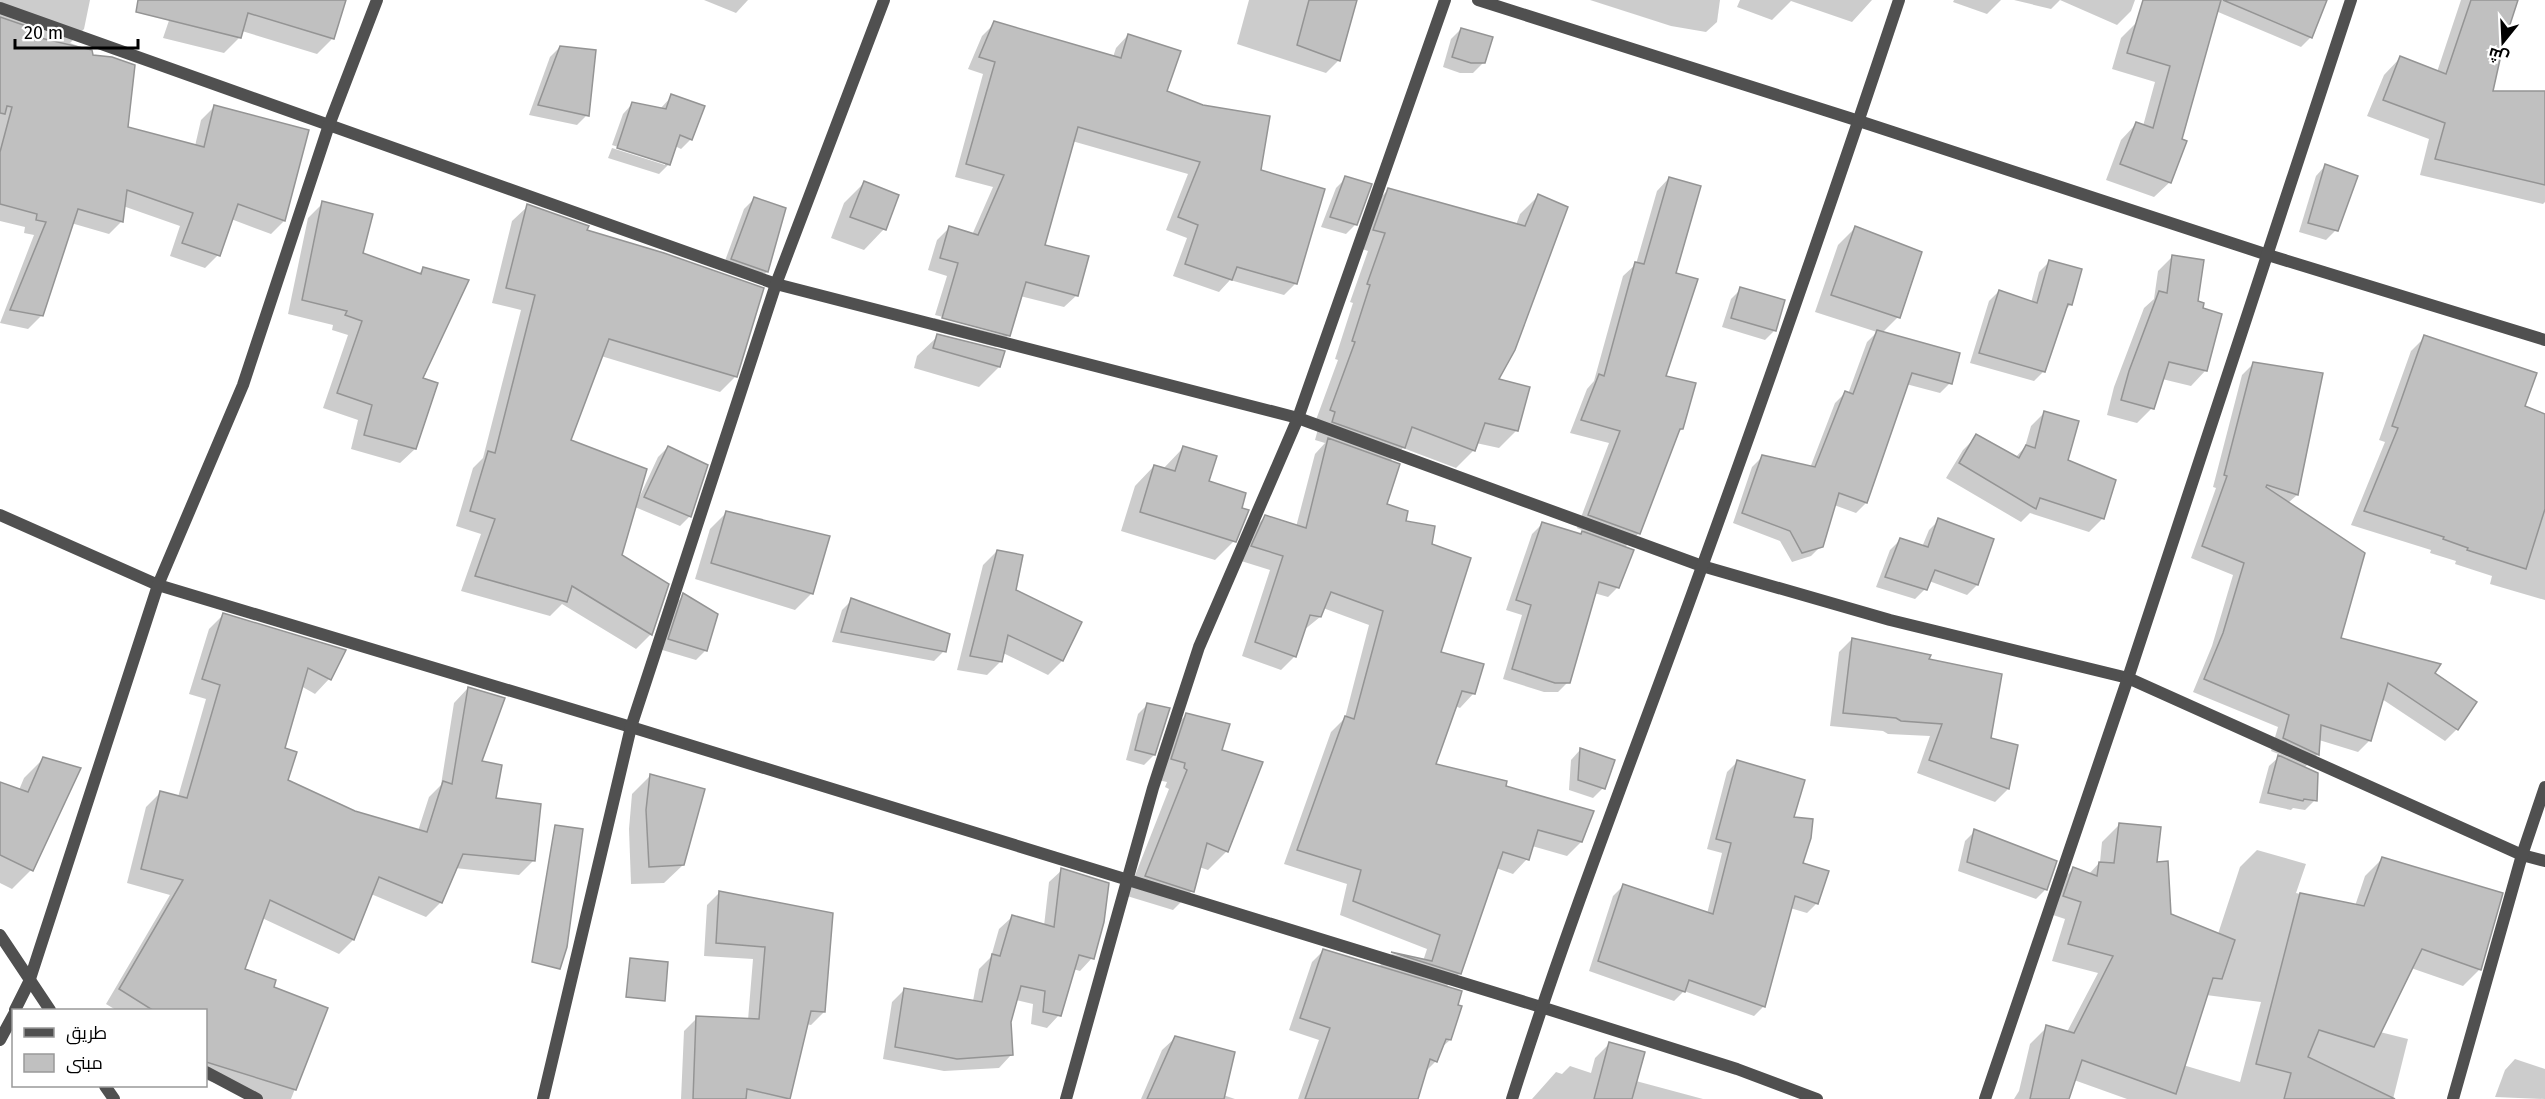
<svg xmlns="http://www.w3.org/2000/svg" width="2545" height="1099" font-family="'Fira Sans',Cairo,sans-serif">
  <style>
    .shadow { fill: #0003; fill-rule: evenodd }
    .building { fill: #c0c0c0; stroke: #949494; stroke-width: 1.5 }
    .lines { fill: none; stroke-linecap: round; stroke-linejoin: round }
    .lane { stroke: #505050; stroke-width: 12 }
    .street { stroke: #505050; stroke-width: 12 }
  </style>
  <rect width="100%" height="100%" fill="#fff"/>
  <g class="shadow">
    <polygon points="0,0 90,0 84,29 70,43 92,51 91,56 126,128 195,146 201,120 214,107 307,131 284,221 271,234 231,219 218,255 205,268 170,256 180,226 123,206 122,221 109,234 71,223 41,316 28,329 0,323 34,235 24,233 25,227 0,221"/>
    <polygon points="176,0 345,0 332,39 317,54 242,31 240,37 224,53 163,38"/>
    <polygon points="704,0 748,0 736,13"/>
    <polygon points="1249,0 1356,0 1339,60 1326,73 1237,44"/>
    <polygon points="1590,0 1720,0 1717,22 1706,32 1671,26"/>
    <polygon points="1740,0 1872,0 1852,22 1791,1 1772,20 1737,7"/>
    <polygon points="1954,0 2001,0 1987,14 1953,2"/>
    <polygon points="2014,0 2135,0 2131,11 2117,25 2060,0 2051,9"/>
    <polygon points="2215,0 2325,0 2311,37 2301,47 2211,9"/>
    <polygon points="2461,0 2517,0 2501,46 2492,92 2545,92 2545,202 2543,204 2420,175 2429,139 2367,116 2384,75 2400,58 2437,72"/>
    <polygon points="2137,22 2207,43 2170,182 2154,197 2106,180 2121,140 2136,124 2143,126 2155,82 2112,69 2121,38"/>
    <polygon points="995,23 1113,57 1116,48 1128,35 1165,92 1259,171 1296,283 1284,295 1230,280 1219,292 1173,276 1187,238 1166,230 1188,174 1072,141 1043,246 1077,295 1064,307 1020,296 1009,335 996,347 931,330 934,318 1003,335 1003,332 935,315 947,276 928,270 937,240 949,228 972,235 993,187 955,177 983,74 968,69 982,36"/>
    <polygon points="1461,29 1484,62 1473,73 1460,73 1443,67 1451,39"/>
    <polygon points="560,47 587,115 577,125 529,115 550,57"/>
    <polygon points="672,96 691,139 681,149 675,146 669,164 659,174 608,158 612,148 665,165 665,162 612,145 623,114 633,103 660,109"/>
    <polygon points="2325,166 2336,230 2326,240 2299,232 2316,176"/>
    <polygon points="1346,178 1356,224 1346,234 1321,227 1336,188"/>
    <polygon points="1669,178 1674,274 1664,377 1682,429 1676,434 1638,534 1624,548 1618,587 1608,597 1594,593 1568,682 1558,692 1544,692 1503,679 1522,615 1506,610 1532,534 1542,524 1580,536 1584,531 1577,528 1609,443 1570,433 1587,389 1594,381 1623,276 1636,264 1657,191"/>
    <polygon points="864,183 897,195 884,229 864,250 831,238 844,203"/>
    <polygon points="1388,190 1516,225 1520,214 1538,196 1497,380 1516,431 1499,448 1476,443 1474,450 1456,468 1403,448 1389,462 1385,505 1430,545 1440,653 1474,693 1460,708 1455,706 1434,765 1504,787 1581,842 1567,856 1532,846 1527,859 1513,874 1496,868 1460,973 1445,988 1450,1040 1440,1049 1436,1061 1424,1073 1416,1099 1298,1099 1319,1040 1289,1030 1312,962 1324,950 1378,967 1392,954 1423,961 1427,949 1340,915 1347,884 1284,864 1331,732 1345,718 1369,625 1323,608 1320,617 1304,630 1295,656 1281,670 1242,656 1270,570 1238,560 1251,531 1265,517 1296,527 1315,454 1325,443 1315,440 1318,429 1313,428 1338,360 1335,359 1353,303 1350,302 1368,251 1356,247 1370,208"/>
    <polygon points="754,199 784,209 767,272 757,282 722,269 744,209"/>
    <polygon points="323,203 362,254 418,274 424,269 421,379 415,449 400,463 351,449 358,420 323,408 348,335 332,330 333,325 288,314 308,218"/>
    <polygon points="528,206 586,231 762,289 735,377 720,392 601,356 569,441 639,498 658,457 668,447 690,516 680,526 635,507 621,556 651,634 636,649 562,604 550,616 461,591 481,534 456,526 473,468 483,458 521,310 492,303 512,221"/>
    <polygon points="1855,228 1898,317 1882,333 1950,383 1940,393 1906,384 1866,503 1856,513 1834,505 1821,546 1811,556 1792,562 1780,541 1733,523 1752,467 1762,457 1810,468 1835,403 1845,393 1848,394 1867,342 1877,332 1815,312 1838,245"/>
    <polygon points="2173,256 2196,303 2206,370 2191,386 2162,379 2152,408 2137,423 2107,415 2114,387 2144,308 2154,299 2158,271"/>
    <polygon points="2049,262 2070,305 2065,310 2044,371 2034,381 1970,363 1989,301 1999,291 2031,303 2039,272"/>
    <polygon points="1741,289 1775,330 1765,340 1722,327 1731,299"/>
    <polygon points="938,336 999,367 979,387 914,368 917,356"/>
    <polygon points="2425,337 2523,407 2545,416 2545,600 2490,584 2492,576 2455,564 2456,561 2430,553 2431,550 2351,525 2385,442 2379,440 2411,351"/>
    <polygon points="2254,363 2297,495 2288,503 2339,639 2433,674 2457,729 2445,741 2382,699 2370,740 2358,752 2319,740 2318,754 2304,768 2315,800 2305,810 2293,808 2291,810 2259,803 2269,766 2281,755 2271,751 2278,727 2193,692 2212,646 2233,575 2191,558 2216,488 2213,487 2242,375"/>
    <polygon points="2045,412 2066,461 2103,518 2089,532 2030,513 2021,522 1946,478 1963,450 1977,436 2015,458 2025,447 2031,426"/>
    <polygon points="1183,448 1208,482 1234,541 1215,560 1121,531 1135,486 1154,466 1163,469"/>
    <polygon points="726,513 812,593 795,610 695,579 710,529"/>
    <polygon points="1939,520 1977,585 1967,595 1929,581 1925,589 1915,599 1876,587 1890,550 1900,540 1922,547 1929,530"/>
    <polygon points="997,551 1014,591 1080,622 1062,661 1048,675 1003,653 1001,661 987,675 957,670 983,565"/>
    <polygon points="684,595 706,650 696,660 659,649 674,605"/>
    <polygon points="852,600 944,651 934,661 832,642 842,610"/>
    <polygon points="223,615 329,679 315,694 301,686 283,749 287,781 355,812 418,831 429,797 441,785 454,703 468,688 480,763 494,800 534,860 519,875 455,868 441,902 426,917 371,894 353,940 339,954 262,918 243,970 272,988 326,1009 291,1099 249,1099 250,1094 206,1080 206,1010 116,1010 106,1004 170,895 127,883 146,807 161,792 178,797 206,699 189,694 209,629"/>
    <polygon points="1852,639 1927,661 1989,739 2016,746 2008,789 1995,802 1917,773 1930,736 1888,734 1883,731 1830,726 1839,652"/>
    <polygon points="1148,704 1154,755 1144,765 1126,760 1138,714"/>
    <polygon points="1187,714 1220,751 1227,851 1208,870 1199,867 1192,891 1173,910 1127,896 1169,789 1165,787 1167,782 1153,779 1167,734"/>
    <polygon points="1580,750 1613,761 1603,788 1593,798 1569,790 1571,760"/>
    <polygon points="43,759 31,870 12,889 0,883 0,784 19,790 24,778"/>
    <polygon points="1737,762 1792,818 1802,864 1817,903 1807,913 1790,908 1764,1006 1754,1016 1684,991 1674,1001 1589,971 1613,896 1623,886 1707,914 1722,853 1707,849 1727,772"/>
    <polygon points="650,776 683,865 664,883 631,884 629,829 632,794"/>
    <path d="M2120,824l36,39 13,52 49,19 22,-67 17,-17 49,14 -10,29 59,13 10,-30 17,-17 98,110 -17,17 -52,-18 -31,64 28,7 -15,60h-266l-53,-19 -6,19h-54l5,-8 11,-47 17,-17 20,5 31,-59 -46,-12 13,-42 -18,-6 9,-27 17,-17 15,6 12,-13 2,-20zM2206,995l55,7 -21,80 -57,-17z"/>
    <polygon points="1975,831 2046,889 2036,899 1958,871 1965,841"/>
    <polygon points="1062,870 1092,958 1080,971 1073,969 1059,1015 1047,1028 1031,1024 1033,1004 1016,1000 1009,1022 1011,1055 999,1068 944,1071 883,1059 892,1002 905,989 973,1001 979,969 991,957 999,929 1012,917 1044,926 1049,882"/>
    <polygon points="720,892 824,1012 811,1025 806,1024 788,1099 681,1099 684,1031 697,1018 748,1020 753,959 704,956 707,905"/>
    <polygon points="1175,1038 1223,1095 1235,1099 1141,1099 1162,1050"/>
    <polygon points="1609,1044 1636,1081 1703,1099 1532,1099 1556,1072 1562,1074 1570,1066 1591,1073 1595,1058"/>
    <polygon points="2515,1059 2545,1069 2545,1099 2495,1097 2505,1070"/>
  </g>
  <g class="building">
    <polygon points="138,0 346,0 334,39 248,13 241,38 136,12"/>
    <polygon points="1309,0 1357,0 1340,61 1297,45"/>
    <polygon points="2143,0 2221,0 2182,139 2187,141 2171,183 2120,164 2136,122 2153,128 2170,66 2127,53"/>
    <polygon points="2223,0 2327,0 2312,38"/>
    <polygon points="2471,0 2518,0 2503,46 2493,91 2545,91 2545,185 2435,159 2445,123 2383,100 2400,56 2446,74"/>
    <polygon points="0,17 35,29 32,36 92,50 93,55 112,57 135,65 128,127 204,147 214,105 309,130 285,221 238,204 220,256 182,243 193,213 127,190 123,222 78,209 43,316 10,310 46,222 36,220 37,214 0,204 0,152 12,107 7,106 5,114 0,113"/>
    <polygon points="994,21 1121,58 1128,34 1181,51 1167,91 1203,105 1270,116 1261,170 1325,189 1297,284 1237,267 1232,280 1185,264 1198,225 1178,217 1200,162 1078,127 1045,245 1089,256 1078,296 1026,282 1010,336 942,318 958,263 940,258 949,226 978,235 1004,175 966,164 995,62 979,57"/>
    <polygon points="1461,28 1493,37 1485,63 1471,63 1452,57"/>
    <polygon points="560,46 596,50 589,116 538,105"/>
    <polygon points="671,94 705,106 692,140 680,135 670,165 617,148 632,102 666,109"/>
    <polygon points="2325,164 2358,176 2338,231 2308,223"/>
    <polygon points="1345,176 1372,184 1357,225 1330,217"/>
    <polygon points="1669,177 1701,186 1676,273 1698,279 1666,376 1696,383 1683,429 1680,429 1640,534 1588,515 1620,431 1581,420 1599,374 1604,376 1635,262 1644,264"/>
    <polygon points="864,181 899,195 886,230 850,217"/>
    <polygon points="1388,188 1525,226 1538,194 1568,207 1515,350 1499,379 1530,387 1518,431 1485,423 1475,451 1412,427 1405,448 1332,422 1335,412 1330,410 1355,342 1352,341 1370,285 1367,284 1385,233 1373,230"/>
    <polygon points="754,197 786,208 768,272 731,259"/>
    <polygon points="322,201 373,214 363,253 421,274 423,267 469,280 423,378 438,383 416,449 364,435 372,405 337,393 362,321 345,315 347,311 302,300"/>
    <polygon points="527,204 589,226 587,230 664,253 764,288 737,377 609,339 571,440 647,469 622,555 669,584 652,635 572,586 567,602 475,576 495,519 470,511 488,451 495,453 535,295 506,288"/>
    <polygon points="1855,226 1922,252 1900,318 1831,295"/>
    <polygon points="2172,255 2204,260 2198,301 2204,303 2203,308 2222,314 2207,371 2169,362 2154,409 2121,400 2129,371 2159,291 2167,293"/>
    <polygon points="2049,260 2082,269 2072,305 2068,304 2045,372 1979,353 1999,290 2037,303"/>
    <polygon points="1740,287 1785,300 1776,331 1731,318"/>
    <polygon points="1877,330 1960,353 1952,384 1912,373 1867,503 1839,493 1823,547 1802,553 1790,531 1742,513 1762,455 1815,467 1845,391 1853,394"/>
    <polygon points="937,334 1005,351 1000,367 933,348"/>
    <polygon points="2424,335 2537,373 2525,406 2545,414 2545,509 2526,569 2467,550 2468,548 2443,539 2444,537 2364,511 2398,428 2392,426"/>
    <polygon points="2253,362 2323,373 2298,495 2267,485 2266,487 2365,553 2341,638 2441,664 2435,673 2477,702 2458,730 2388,683 2371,741 2321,725 2319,755 2283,738 2289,715 2204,679 2223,633 2244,563 2202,546 2227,476 2224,475"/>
    <polygon points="2044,411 2079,421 2068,460 2116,480 2104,519 2040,498 2036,509 1959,463 1976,434 2019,458 2026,445 2035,448"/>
    <polygon points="1328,438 1400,464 1387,504 1408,511 1406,521 1435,526 1432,544 1471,558 1441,652 1484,664 1475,694 1462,691 1436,764 1507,781 1506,786 1594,811 1582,842 1538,830 1529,860 1503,852 1461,974 1391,952 1432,961 1440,935 1353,901 1361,870 1297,850 1345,716 1354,719 1383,611 1331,592 1321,617 1310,615 1296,657 1255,642 1283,556 1251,546 1265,515 1306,528"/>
    <polygon points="668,446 708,465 691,517 644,497"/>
    <polygon points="1183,446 1217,456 1209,481 1246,493 1242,508 1249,510 1236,542 1140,512 1154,465 1175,471"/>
    <polygon points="726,511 830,536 813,594 711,563"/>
    <polygon points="1938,518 1994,539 1978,585 1935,570 1927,590 1885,577 1900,538 1928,547"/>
    <polygon points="1542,522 1581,534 1582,531 1634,550 1619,588 1599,582 1570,683 1555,683 1512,669 1531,605 1516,600"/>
    <polygon points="997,550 1023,555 1016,590 1082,622 1063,661 1008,635 1002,662 970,656"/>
    <polygon points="683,593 718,614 707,651 668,639"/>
    <polygon points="851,598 950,634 946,652 841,632"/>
    <polygon points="223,613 346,650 331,680 308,668 285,748 297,752 288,780 355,811 427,832 443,781 452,784 468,687 505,698 482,761 502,765 496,798 541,804 535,861 463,854 442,903 379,877 354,940 270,900 245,969 276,980 274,987 328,1008 296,1090 206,1062 206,1011 154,1011 119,989 183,880 141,869 160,791 187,798 220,685 202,679"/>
    <polygon points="1852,638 1931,655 1929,659 2002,674 1991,738 2018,745 2009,789 1929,760 1942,724 1901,721 1896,718 1843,713"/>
    <polygon points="1147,703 1170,708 1155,755 1135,750"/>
    <polygon points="1186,713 1230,724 1222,750 1263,762 1228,852 1207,843 1194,892 1145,876 1187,770 1184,768 1185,763 1171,759"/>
    <polygon points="1580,748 1615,760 1605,789 1578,780"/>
    <polygon points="2278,755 2318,773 2317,801 2304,799 2303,801 2268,793"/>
    <polygon points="43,757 81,768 33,871 0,855 0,782 28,792"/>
    <polygon points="1737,760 1805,780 1794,817 1813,819 1811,838 1803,863 1829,871 1818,904 1795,896 1765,1007 1689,980 1685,992 1598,961 1623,884 1713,914 1731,843 1716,839"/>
    <polygon points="650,774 705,789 684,865 649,867 646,810"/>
    <polygon points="2119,823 2161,827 2157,862 2168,861 2171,914 2235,940 2222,979 2213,978 2176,1094 2082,1060 2069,1099 2030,1099 2046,1025 2074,1033 2113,956 2068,944 2081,902 2063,896 2073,867 2097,876 2099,862 2114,863"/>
    <polygon points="555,825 583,829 567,947 560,969 532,962"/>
    <polygon points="1974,829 2057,861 2047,890 1967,862"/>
    <polygon points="2382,857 2503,893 2481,970 2422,949 2374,1047 2319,1030 2308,1057 2395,1099 2284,1099 2291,1073 2256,1064 2300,893 2364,906"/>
    <polygon points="1061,868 1109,883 1104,922 1094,959 1079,955 1061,1016 1043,1012 1045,991 1021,986 1011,1022 1013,1055 957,1059 895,1047 904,988 982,1002 992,954 1000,956 1012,915 1054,927"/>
    <polygon points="719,891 833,913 825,1012 811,1011 790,1099 747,1089 746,1099 693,1099 696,1016 759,1019 765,947 716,943"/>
    <polygon points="1323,949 1462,991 1458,1005 1462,1006 1451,1040 1446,1039 1437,1062 1430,1059 1418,1099 1305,1099 1330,1028 1300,1018"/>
    <polygon points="630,958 668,962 665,1001 626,997"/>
    <polygon points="1175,1036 1235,1052 1224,1099 1147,1099"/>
    <polygon points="1609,1042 1645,1052 1632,1099 1594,1099"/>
  </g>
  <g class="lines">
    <polyline class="lane" points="206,1072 257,1099"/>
    <g class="street">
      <polyline points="1478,0 1859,121 2268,255 2545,340"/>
      <polyline points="0,8 776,284 1298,418 1702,566 1890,620 2128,678 2522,855 2545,861"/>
      <polyline points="0,515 158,585 631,727 1541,1007 1737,1069 1817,1099"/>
      <polyline points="0,935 50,1010"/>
      <polyline points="15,1010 29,982 158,585 243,385 329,125 377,0"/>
      <polyline points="0,1040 14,1014"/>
      <polyline points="105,1086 114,1099"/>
      <polyline points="543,1099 631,727 776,284 884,0"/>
      <polyline points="1066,1099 1153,788 1199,647 1298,418 1445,0"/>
      <path d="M1512,1099c57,-181 127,-357 191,-535 68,-187 133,-375 196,-564"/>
      <polyline points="1985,1099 2128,678 2351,0"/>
      <polyline points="2453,1099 2522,855 2545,787"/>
    </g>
  </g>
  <rect x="12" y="1009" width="195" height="78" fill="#ffffff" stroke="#999999" stroke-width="1.5"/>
  <rect x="24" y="1028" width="30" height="9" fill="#505050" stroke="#999999" stroke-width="1.5"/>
  <text x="66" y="1039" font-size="18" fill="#000000">طريق</text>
  <rect x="24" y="1054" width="30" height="18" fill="#c0c0c0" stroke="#999999" stroke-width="1.5"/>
  <text x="66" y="1069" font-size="18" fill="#000000">مبنى</text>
  <g transform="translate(2503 42) rotate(198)" stroke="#ffffff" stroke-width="4.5" paint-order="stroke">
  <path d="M0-4.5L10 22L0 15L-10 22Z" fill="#000000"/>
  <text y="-9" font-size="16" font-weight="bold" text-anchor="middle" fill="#000000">ش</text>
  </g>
  <path d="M15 39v9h123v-9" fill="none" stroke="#000000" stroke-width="3"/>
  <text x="24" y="39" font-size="18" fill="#000000" stroke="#ffffff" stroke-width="4.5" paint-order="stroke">20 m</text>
</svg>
